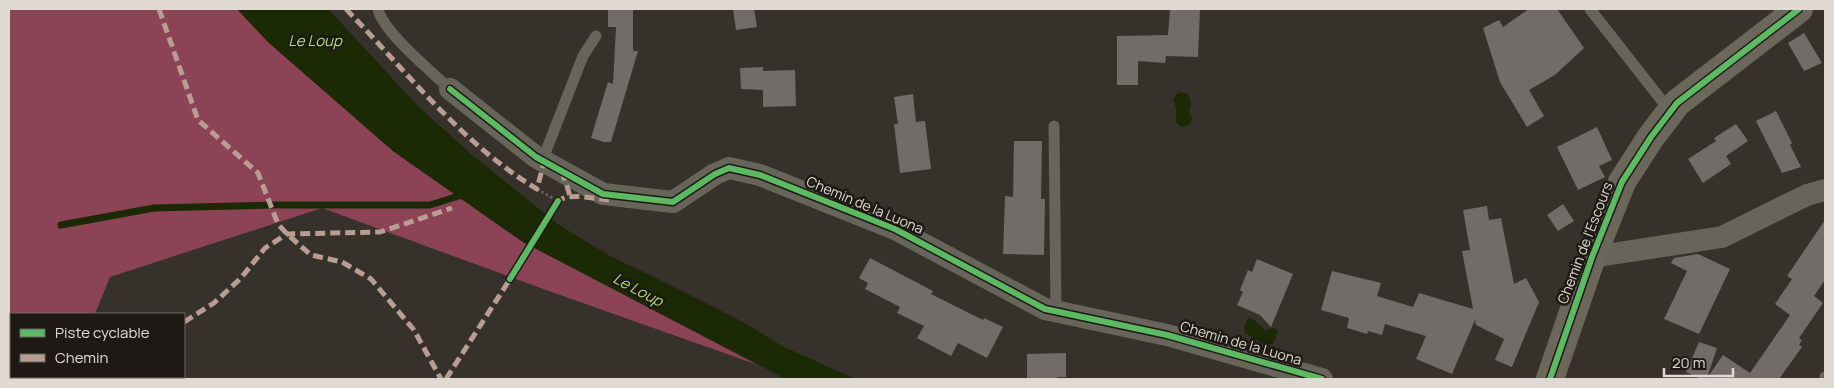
<svg xmlns="http://www.w3.org/2000/svg" width="1834" height="388" font-family="Manrope,sans-serif">
  <style>
    .forest { fill: #8c4356 }
    .water { fill: #1b2a04 }
    .lines { fill: none; stroke-linecap: round; stroke-linejoin: round }
    .stream { stroke: #1b2a04; stroke-width: 7 }
    .building { fill: #726c69 }
    .path { stroke: #646159; stroke-width: 3; stroke-dasharray: 2.5 2.5; stroke-linecap: butt }
    .lane { stroke: #676459; stroke-width: 11 }
    .street { stroke: #676459; stroke-width: 22 }
    .secondary { stroke: #6b685b; stroke-width: 28 }
    .quiet { stroke: #b99d93; stroke-width: 5; stroke-dasharray: 10 5; stroke-linecap: butt }
    .cycleway-casing { stroke: #1e1915; stroke-width: 9 }
    .cycleway { stroke: #5cba63; stroke-width: 6 }
    .labels { text-anchor: middle; stroke-width: 5; stroke-linejoin: round; paint-order: stroke }
    .street-label { font-size: 14px; fill: #e0dad3; stroke: #1e1915 }
    .water-label { font-size: 15px; font-style: italic; fill: #afdf77; stroke: #1e1915 }
  </style>
  <rect width="100%" height="100%" fill="#36312b"/>
  <polygon class="forest" points="9,9 237,9 268,42 393,151 523,242 758,365 546,290 322,208 110,277 95,314 11,314 11,377 70,377 69,379 9,379"/>
  <g class="water">
    <polygon points="237,9 328,9 418,106 471,154 559,225 610,256 652,276 745,323 782,346 855,379 786,379 523,242 393,151 268,42"/>
    <path d="M1180,92l8,2 3,9 -2,10 3,5c0,6 -4,8 -9,9 -11,-4 -5,-9 -7,-18 0,-3 -2,-6 -3,-9l3,-5z"/>
    <polygon points="1248,317 1254,320 1265,330 1274,328 1278,330 1274,343 1266,346 1245,333 1244,327"/>
  </g>
  <g class="lines">
    <polyline class="stream" points="61,225 154,208 276,205 430,205 465,194"/>
  </g>
  <g class="building">
    <polygon points="608,9 633,9 633,51 638,51 611,142 604,142 591,138 608,82 613,84 616,27 608,27"/>
    <polygon points="733,9 754,9 757,27 736,30"/>
    <polygon points="1170,9 1200,9 1198,57 1166,56 1165,63 1138,61 1138,85 1117,85 1117,36 1168,35"/>
    <polygon points="1529,9 1557,9 1584,48 1555,75 1529,90 1544,116 1527,127 1500,82 1483,28 1499,20 1503,27"/>
    <polygon points="1804,33 1822,63 1804,71 1788,43"/>
    <polygon points="763,67 763,71 795,70 796,106 763,107 763,90 741,89 740,68"/>
    <polygon points="913,94 916,122 925,121 931,169 900,173 894,124 898,124 894,97"/>
    <polygon points="1776,111 1792,143 1790,145 1801,167 1782,173 1756,121"/>
    <polygon points="1736,124 1748,141 1726,156 1731,164 1703,183 1688,159 1716,141 1714,138"/>
    <polygon points="1597,127 1612,160 1599,166 1605,177 1578,190 1557,147"/>
    <polygon points="1014,141 1042,141 1041,199 1045,199 1044,255 1003,254 1005,196 1013,197"/>
    <polygon points="1563,204 1574,221 1558,231 1547,215"/>
    <polygon points="1487,206 1489,220 1501,218 1514,284 1526,278 1539,302 1512,367 1495,360 1504,339 1476,325 1475,320 1452,374 1416,359 1426,336 1385,324 1382,335 1368,331 1367,334 1347,328 1349,318 1321,310 1332,271 1381,283 1377,296 1413,307 1419,293 1473,309 1462,251 1470,250 1463,210"/>
    <polygon points="1825,220 1825,280 1814,296 1823,303 1799,338 1802,340 1799,345 1802,347 1779,379 1701,379 1686,372 1699,342 1717,348 1707,378 1723,355 1750,373 1790,315 1775,304 1792,279 1787,276"/>
    <polygon points="1698,254 1730,269 1699,334 1664,319 1687,271 1671,263 1674,258"/>
    <polygon points="870,258 933,291 931,294 983,320 984,318 1003,327 987,358 958,343 951,356 917,338 924,326 897,313 900,307 865,289 868,283 859,278"/>
    <polygon points="1257,259 1293,274 1271,327 1260,315 1237,305 1243,292 1240,290 1248,270 1252,272"/>
    <polygon points="1066,353 1066,377 1057,377 1057,379 1027,379 1027,354"/>
  </g>
  <g class="lines">
    <polyline class="path" points="537,189 558,201"/>
    <g class="lane">
      <path d="M378,9c5,23 54,63 72,80"/>
      <polyline points="1590,9 1670,111"/>
      <polyline points="1054,126 1056,311"/>
      <polyline points="544,162 546,151 583,56 596,36"/>
      <polyline points="1825,379 1825,377"/>
    </g>
    <g class="street">
      <polyline points="450,89 536,157 603,194 673,202 715,174 729,168 760,175 895,229 1045,309 1167,335 1322,379"/>
      <polyline points="1592,257 1722,237 1807,195 1825,190"/>
    </g>
    <polyline class="secondary" points="1550,379 1592,257 1622,182 1651,137 1677,103 1799,9"/>
    <g class="quiet">
      <polyline points="159,9 198,120 258,173 278,224 287,234 311,255 342,262 371,279 414,330 441,379"/>
      <path d="M346,9c60,62 116,135 191,180l7,-27"/>
      <polyline points="562,171 570,196"/>
      <path d="M556,203c11,-12 38,-4 53,-3"/>
      <polyline points="184,322 214,303 241,278 265,248 287,234 380,232 452,208"/>
      <polyline points="112,379 113,377"/>
      <polyline points="446,379 512,276"/>
    </g>
    <defs>
      <g id="cycleway">
        <polyline points="450,89 536,157 603,194 673,202 715,174 729,168 760,175 895,229 1045,309 1167,335 1322,379"/>
        <polyline points="510,279 558,201"/>
        <polyline points="1550,379 1592,257 1622,182 1651,137 1677,103 1799,9"/>
      </g>
    </defs>
    <use href="#cycleway" class="cycleway-casing"/>
    <use href="#cycleway" class="cycleway"/>
  </g>
  <g class="labels">
    <g class="street-label">
      <text transform="translate(865 205) rotate(23)" y="5">Chemin de la Luona</text>
      <text transform="translate(1585 243) rotate(-69)" y="5">Chemin de l'Escours</text>
      <text transform="translate(1241 343) rotate(16)" y="5">Chemin de la Luona</text>
    </g>
    <g class="water-label">
      <text x="315" y="46">Le Loup</text>
      <text transform="translate(638 290) rotate(28)" y="5">Le Loup</text>
    </g>
  </g>
  <rect width="1834" height="388" fill="none" stroke="#e0dad3" stroke-width="20"/>
  <rect x="10" y="313" width="175" height="65" fill="#1e1915" stroke="#6c6661"/>
  <rect x="20" y="329" width="25" height="8" fill="#5cba63" stroke="#6c6661"/>
  <text x="55" y="338" font-size="15" fill="#e0dad3">Piste cyclable</text>
  <rect x="20" y="354" width="25" height="8" fill="#b99d93" stroke="#6c6661"/>
  <text x="55" y="363" font-size="15" fill="#e0dad3">Chemin</text>
  <path d="M1664 368v8h69v-8" fill="none" stroke="#e0dad3" stroke-width="2.5"/>
  <text x="1672" y="368" font-size="15" fill="#e0dad3" stroke="#1e1915" stroke-width="4" paint-order="stroke">20 m</text>
</svg>
